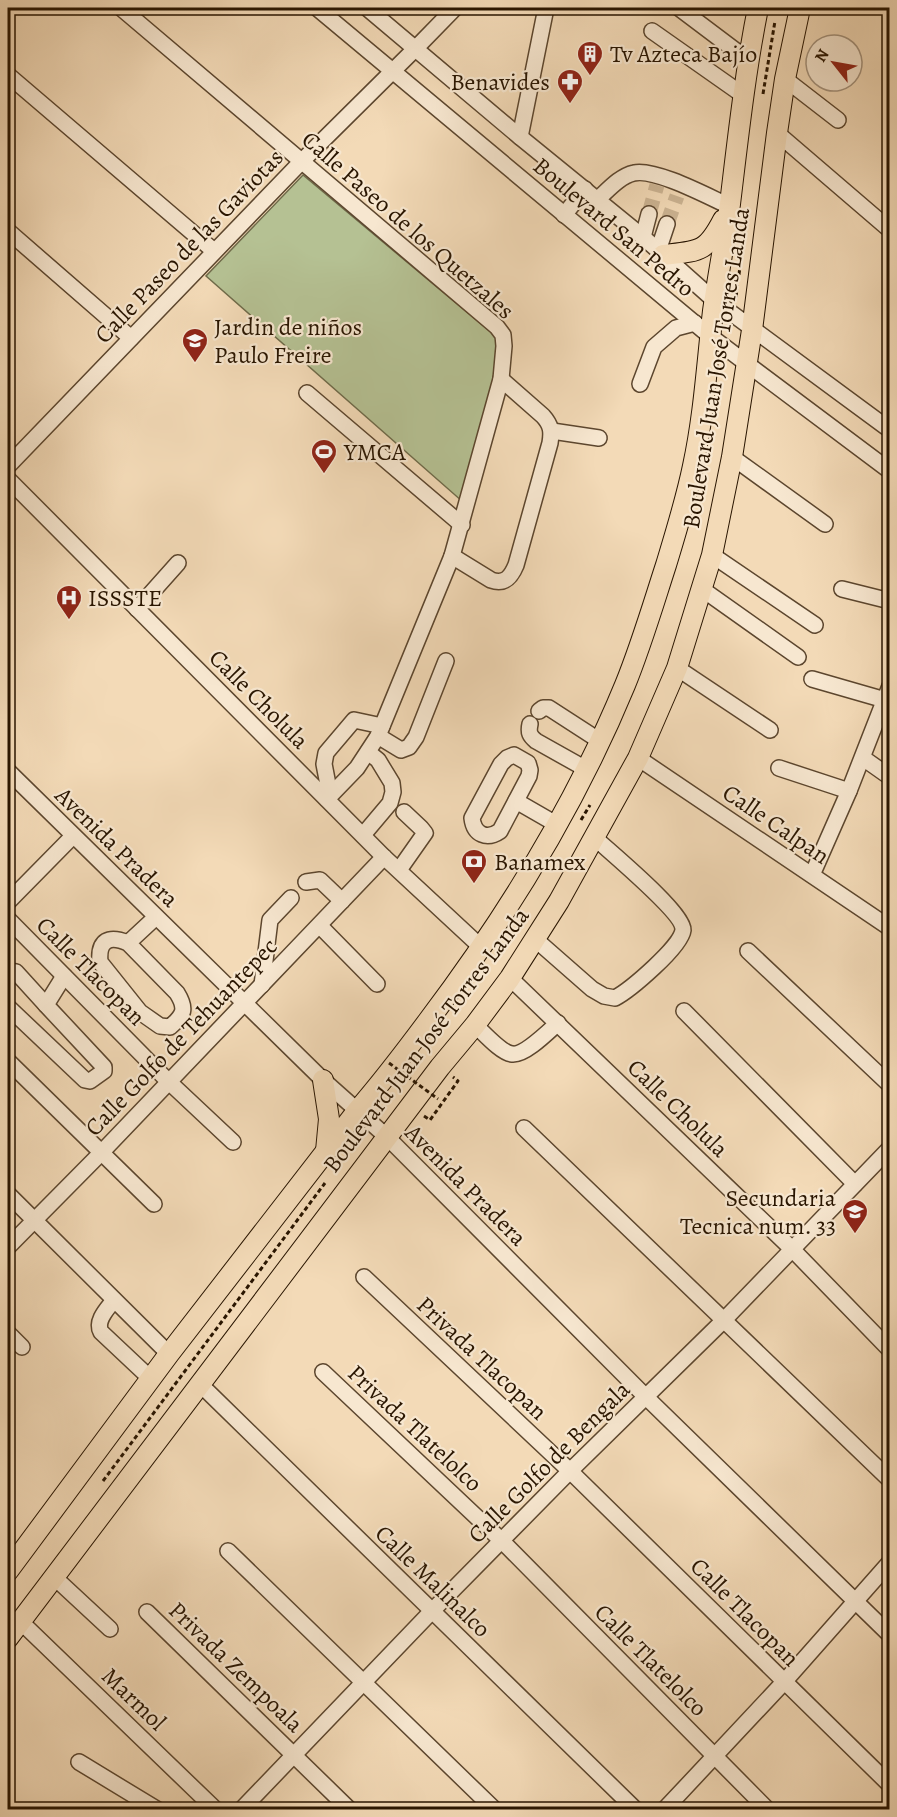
<svg xmlns="http://www.w3.org/2000/svg" width="897" height="1817" font-family="Alegreya,serif">
  <style>
    .green { fill: #b5c193; stroke: #6f6b4a; stroke-width: 1.5 }
    .lines { fill: none; stroke-linecap: round; stroke-linejoin: round }
    .minor-tunnel { stroke: #cbb392; stroke-width: 15; stroke-dasharray: 15 8; stroke-linecap: butt }
    .minor-casing { stroke: #5c462e; stroke-width: 18 }
    .major-casing { stroke: #291500; stroke-width: 22 }
    .path { stroke: #291500; stroke-width: 3; stroke-dasharray: 4.5 3; stroke-linecap: butt }
    .minor { stroke: #f7e7d0; stroke-width: 15 }
    .major { stroke: #f3dab7; stroke-width: 20 }
    .path-bridge { stroke: #291500; stroke-width: 3; stroke-dasharray: 4.5 3; stroke-linecap: butt }
    .labels { text-anchor: middle; stroke-width: 4.5; stroke-linejoin: round; paint-order: stroke }
    .poi-label { font-size: 24px; fill: #291500; stroke: #f7e7d0; text-anchor: start }
    .street-label { font-size: 24px; fill: #291500; stroke: #f7e7d0 }
  </style>
  <rect width="100%" height="100%" fill="#f3dab7"/>
  <filter id="stains"><feTurbulence type="fractalNoise" baseFrequency=".00333" numOctaves="4"/><feColorMatrix values="0 0 0 0 .2 0 0 0 0 .09 0 0 0 0 .02 0 0 0 .5 -.17"/></filter>
  <radialGradient id="worn" r=".72"><stop offset=".6" stop-color="#630" stop-opacity="0"/><stop offset="1" stop-color="#630" stop-opacity=".3"/></radialGradient>
  <polygon class="green" points="303,175 499,339 495,383 463,502 206,276"/>
  <g class="lines">
    <g class="minor-tunnel">
      <polyline points="649,214 657,185"/>
      <polyline points="667,224 677,196"/>
    </g>
    <defs>
      <g id="minor">
        <polyline points="121,8 497,327 503,335 504,346 501,379 452,556 378,736 357,768 327,799"/>
        <polyline points="317,8 710,336 890,471"/>
        <polyline points="367,8 520,137 643,237 715,301 890,430"/>
        <polyline points="679,8 748,60"/>
        <polyline points="652,31 743,95"/>
        <polyline points="8,75 214,251"/>
        <polyline points="785,79 838,120"/>
        <polyline points="777,133 890,230"/>
        <polyline points="520,137 546,8"/>
        <path d="M597,200c11,-10 23,-24 37,-27 21,-5 75,24 95,33"/>
        <polyline points="564,215 585,189"/>
        <polyline points="8,231 131,338"/>
        <polyline points="643,237 649,214"/>
        <polyline points="658,251 667,224"/>
        <polyline points="640,384 654,347 676,328 695,323"/>
        <polyline points="307,393 462,525"/>
        <polyline points="552,431 599,438"/>
        <polyline points="732,457 825,524"/>
        <polyline points="8,466 302,161 415,49 455,8"/>
        <polyline points="8,479 384,857 482,948"/>
        <polyline points="712,555 815,625"/>
        <path d="M452,556l39,24c14,5 20,-3 25,-15l34,-122c2,-12 1,-18 -7,-27l-42,-37"/>
        <polyline points="702,589 798,657"/>
        <polyline points="842,589 890,601"/>
        <polyline points="137,609 178,563"/>
        <polyline points="677,668 770,730"/>
        <polyline points="812,679 885,700"/>
        <polyline points="539,711 543,708 549,708 600,741"/>
        <path d="M530,724c-2,9 0,12 6,17l50,28"/>
        <polyline points="378,736 401,750 409,747 416,737 446,661"/>
        <path d="M514,755l14,8 2,7 -1,6 -29,55c-13,9 -26,4 -28,-13l29,-54 6,-6z"/>
        <polyline points="638,758 890,928"/>
        <polyline points="863,758 890,777"/>
        <polyline points="779,768 849,791"/>
        <polyline points="8,771 323,1080 387,1137 646,1397 890,1635"/>
        <polyline points="330,795 324,764 326,753 354,720 382,726"/>
        <polyline points="516,801 556,824"/>
        <polyline points="363,835 390,803 393,792 392,783 378,760 368,752"/>
        <polyline points="399,870 425,833 421,828 404,812"/>
        <polyline points="812,875 849,791 890,686"/>
        <polyline points="306,882 320,880 342,901"/>
        <polyline points="8,902 73,836"/>
        <polyline points="8,919 168,1081 233,1142"/>
        <polyline points="320,926 377,984"/>
        <path d="M535,939l57,50 12,7 11,2c15,-8 66,-51 68,-68 1,-17 -73,-78 -88,-92"/>
        <path d="M128,943l49,50c10,16 7,22 -7,34l-10,-1 -20,-14 -40,-50c-2,-22 9,-27 28,-19l28,-26"/>
        <polyline points="748,951 890,1085"/>
        <polyline points="8,971 16,972 46,1005"/>
        <polyline points="510,978 792,1249 890,1350"/>
        <polyline points="262,985 270,920 291,898"/>
        <polyline points="8,1007 85,1080 90,1081 104,1071 104,1067 46,1005 64,976"/>
        <polyline points="684,1011 855,1184"/>
        <path d="M475,1025c8,7 26,28 37,29 12,2 36,-22 46,-31"/>
        <polyline points="8,1061 154,1204"/>
        <polyline points="524,1128 890,1480"/>
        <polyline points="8,1194 169,1354"/>
        <polyline points="8,1247 100,1154 384,857"/>
        <polyline points="364,1277 570,1471 890,1785"/>
        <path d="M114,1300c-7,9 -19,21 -13,32l50,47"/>
        <polyline points="8,1333 22,1347"/>
        <polyline points="323,1372 502,1541 768,1810"/>
        <polyline points="200,1384 636,1810"/>
        <polyline points="228,1551 495,1810"/>
        <polyline points="54,1577 110,1629"/>
        <polyline points="147,1612 350,1810"/>
        <polyline points="20,1621 216,1810"/>
        <polyline points="79,1762 158,1810"/>
        <polyline points="241,1810 432,1611 570,1471 723,1321 890,1148"/>
        <polyline points="664,1810 784,1682 890,1562"/>
      </g>
      <g id="major">
        <path d="M663,255c36,-4 43,-2 60,-35"/>
        <polyline points="323,1080 329,1119 326,1151"/>
        <path d="M8,1571l161,-217 188,-243c25,-29 48,-59 71,-90 77,-102 148,-217 197,-336 16,-39 28,-80 41,-120 10,-33 20,-65 27,-99 11,-51 14,-103 20,-155 5,-36 12,-71 17,-107 8,-66 15,-131 28,-196"/>
        <polyline points="8,1638 440,1067 475,1025 510,978 559,901 638,758 677,668 712,555 732,457 752,330 777,133 785,79 800,8"/>
      </g>
    </defs>
    <use href="#minor" class="minor-casing"/>
    <use href="#major" class="major-casing"/>
    <g class="path">
      <polyline points="763,94 775,21"/>
      <polyline points="736,297 741,259"/>
      <polyline points="581,820 590,805"/>
      <polyline points="424,1116 430,1120 458,1081 453,1077"/>
      <polyline points="103,1481 325,1183"/>
    </g>
    <use href="#minor" class="minor"/>
    <use href="#major" class="major"/>
    <polyline class="path-bridge" points="389,1063 438,1099"/>
  </g>
  <defs>
    <symbol id="building-pin" viewBox="-11 -11 22 30"><path d="M0 17L-7.5 6A9.5 9.5 0 1 1 7.5 6Z" fill="#8f2418" stroke="#f7e7d0"/><path d="M-4-6H4V6H1V3H-1V6H-4ZM-2.5-4.3h1.7v1.8h-1.7ZM.8-4.3h1.7v1.8H.8ZM-2.5-1h1.7V.8h-1.7ZM.8-1h1.7V.8H.8Z" fill="#fff"/></symbol>
    <symbol id="pharmacy-pin" viewBox="-11 -11 22 30"><path d="M0 17L-7.5 6A9.5 9.5 0 1 1 7.5 6Z" fill="#8f2418" stroke="#f7e7d0"/><path d="M-2-6h4v4h4v4h-4v4h-4v-4h-4v-4h4Z" fill="#fff"/></symbol>
    <symbol id="school-pin" viewBox="-11 -11 22 30"><path d="M0 17L-7.5 6A9.5 9.5 0 1 1 7.5 6Z" fill="#8f2418" stroke="#f7e7d0"/><path d="M0-5L7-2L0 1L-7-2ZM-4 1L0 2.5L4 1V4Q0 6-4 4Z" fill="#fff"/></symbol>
    <symbol id="stadium-pin" viewBox="-11 -11 22 30"><path d="M0 17L-7.5 6A9.5 9.5 0 1 1 7.5 6Z" fill="#8f2418" stroke="#f7e7d0"/><path d="M0-5a6.5 5 0 1 0 0 10a6.5 5 0 1 0 0-10ZM-3.5-1.8h7v3.6h-7Z" fill="#fff"/></symbol>
    <symbol id="hospital-pin" viewBox="-11 -11 22 30"><path d="M0 17L-7.5 6A9.5 9.5 0 1 1 7.5 6Z" fill="#8f2418" stroke="#f7e7d0"/><path d="M-5-5h3v3.5h4V-5h3V5h-3V1.5h-4V5h-3Z" fill="#fff"/></symbol>
    <symbol id="bank-pin" viewBox="-11 -11 22 30"><path d="M0 17L-7.5 6A9.5 9.5 0 1 1 7.5 6Z" fill="#8f2418" stroke="#f7e7d0"/><path d="M-6-4H6V4H-6ZM0-2.3a2.3 2.3 0 1 0 0 4.6a2.3 2.3 0 1 0 0-4.6Z" fill="#fff"/></symbol>
  </defs>
  <g fill-rule="evenodd">
    <use href="#building-pin" x="575" y="39" width="30" height="40"/>
    <use href="#pharmacy-pin" x="555" y="67" width="30" height="40"/>
    <use href="#school-pin" x="180" y="326" width="30" height="40"/>
    <use href="#stadium-pin" x="309" y="437" width="30" height="40"/>
    <use href="#hospital-pin" x="54" y="583" width="30" height="40"/>
    <use href="#bank-pin" x="459" y="847" width="30" height="40"/>
    <use href="#school-pin" x="840" y="1197" width="30" height="40"/>
  </g>
  <g class="labels">
    <g class="poi-label">
      <text x="610" y="62">Tv Azteca Bajío</text>
      <text x="550" y="90" text-anchor="end">Benavides</text>
      <text x="214" y="335">Jardin de niños<tspan x="214" dy="28">Paulo Freire</tspan></text>
      <text x="344" y="460">YMCA</text>
      <text x="88" y="606">ISSSTE</text>
      <text x="494" y="870">Banamex</text>
      <text x="836" y="1206" text-anchor="end">Secundaria<tspan x="836" dy="28">Tecnica num. 33</tspan></text>
    </g>
    <g class="street-label">
      <text transform="translate(408 225) rotate(41)" y="8">Calle Paseo de los Quetzales</text>
      <text transform="translate(614 227) rotate(40)" y="8">Boulevard San Pedro</text>
      <text transform="translate(189 246) rotate(-46)" y="8">Calle Paseo de las Gaviotas</text>
      <text transform="translate(716 368) rotate(-81)" y="8">Boulevard Juan José Torres Landa</text>
      <text transform="translate(259 699) rotate(45)" y="8">Calle Cholula</text>
      <text transform="translate(776 824) rotate(34)" y="8">Calle Calpan</text>
      <text transform="translate(117 847) rotate(44)" y="8">Avenida Pradera</text>
      <text transform="translate(91 971) rotate(45)" y="8">Calle Tlacopan</text>
      <text transform="translate(181 1037) rotate(-46)" y="8">Calle Golfo de Tehuantepec</text>
      <text transform="translate(426 1040) rotate(-53)" y="8">Boulevard Juan José Torres Landa</text>
      <text transform="translate(678 1108) rotate(44)" y="8">Calle Cholula</text>
      <text transform="translate(466 1185) rotate(45)" y="8">Avenida Pradera</text>
      <text transform="translate(482 1358) rotate(43)" y="8">Privada Tlacopan</text>
      <text transform="translate(415 1428) rotate(43)" y="8">Privada Tlatelolco</text>
      <text transform="translate(549 1462) rotate(-45)" y="8">Calle Golfo de Bengala</text>
      <text transform="translate(433 1581) rotate(44)" y="8">Calle Malinalco</text>
      <text transform="translate(745 1612) rotate(45)" y="8">Calle Tlacopan</text>
      <text transform="translate(651 1660) rotate(45)" y="8">Calle Tlatelolco</text>
      <text transform="translate(236 1667) rotate(44)" y="8">Privada Zempoala</text>
      <text transform="translate(134 1699) rotate(44)" y="8">Marmol</text>
    </g>
  </g>
  <rect width="897" height="1817" fill="none" stroke="#f3dab7" stroke-width="30"/>
  <rect x="9" y="9" width="879" height="1799" fill="none" stroke="#291500" stroke-width="3"/>
  <rect x="15" y="15" width="867" height="1787" fill="none" stroke="#291500" stroke-width="1.5"/>
  <g transform="translate(834 63) rotate(301)"><circle r="28" fill="#f7e7d0" stroke="#a5937d" stroke-width="1.5"/>
  <path d="M0-4.5L10 22L0 15L-10 22Z" fill="#8f2418"/>
  <text y="-9" font-size="16" font-weight="bold" text-anchor="middle" fill="#291500">N</text>
  </g>
  <rect width="100%" height="100%" filter="url(#stains)"/>
  <rect width="100%" height="100%" fill="url(#worn)"/>
</svg>
